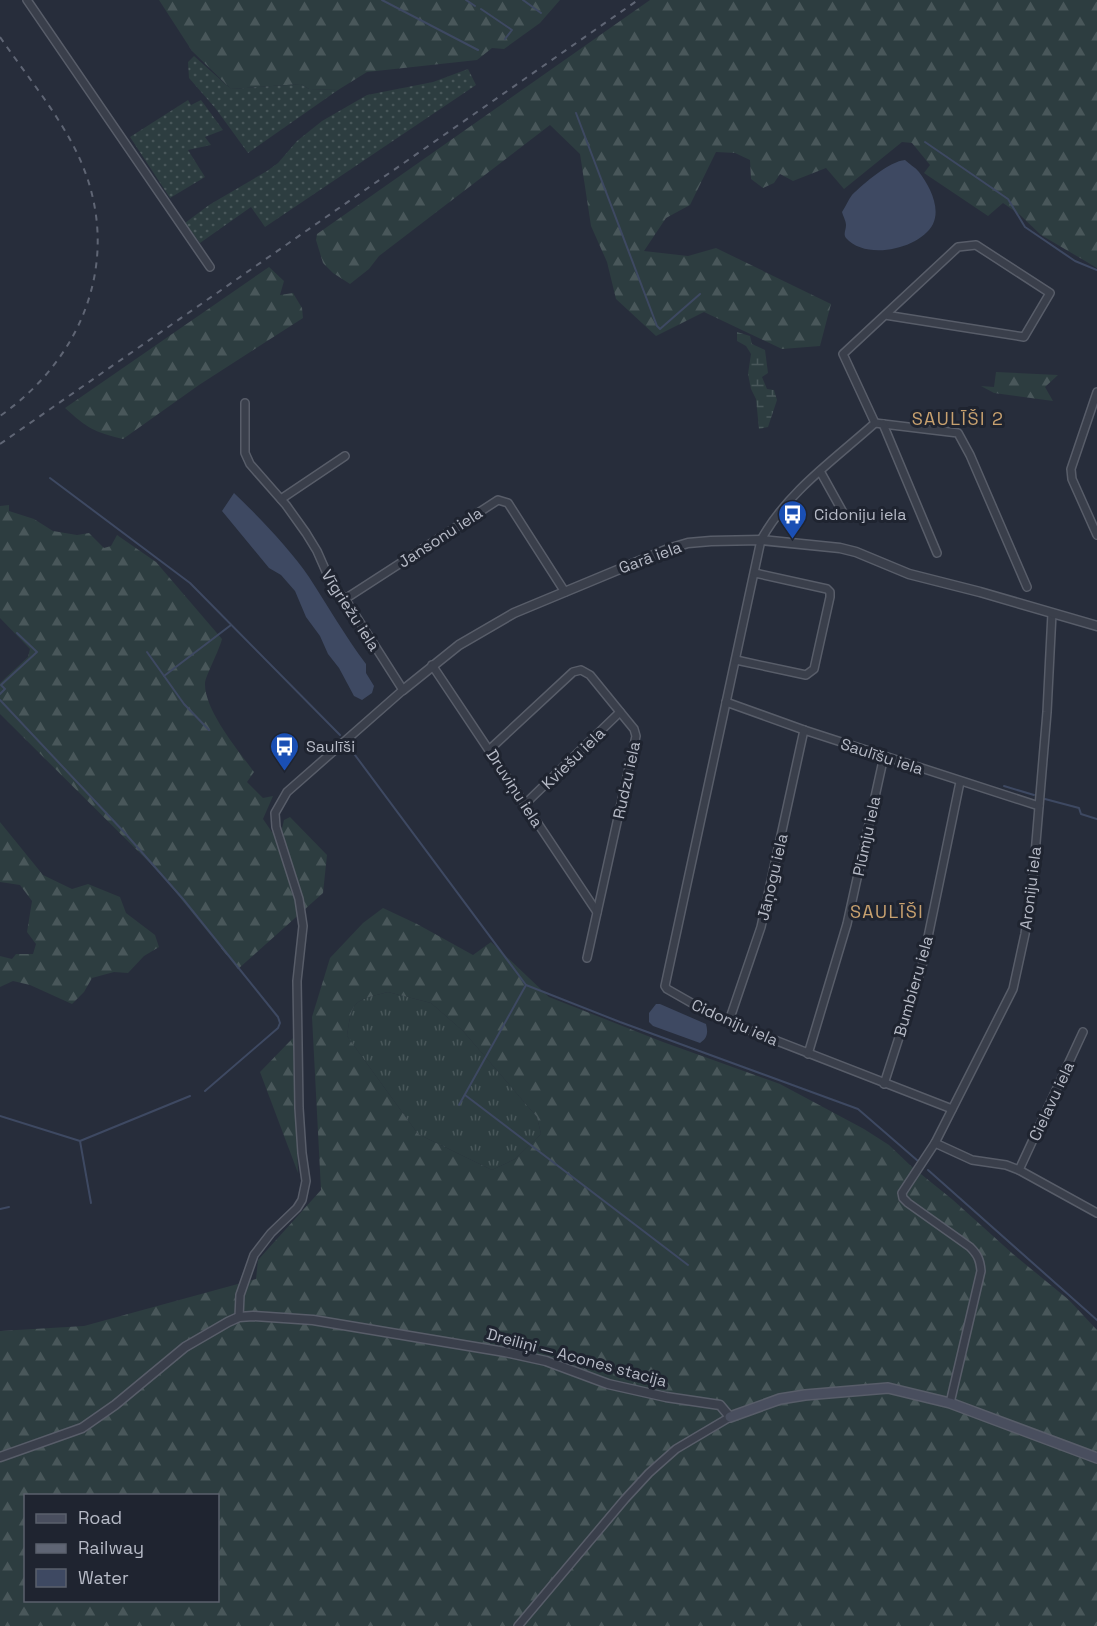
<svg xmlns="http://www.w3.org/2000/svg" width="1097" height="1626" font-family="'Space Grotesk',sans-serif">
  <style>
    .grass { fill: url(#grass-tufts) }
    .forest { fill: url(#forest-firs); fill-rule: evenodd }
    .wetland { fill: url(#wetland-marsh) }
    .garden { fill: url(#garden-dots) }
    .water { fill: #3e4962 }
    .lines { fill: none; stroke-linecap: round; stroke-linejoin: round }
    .stream { stroke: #3e4962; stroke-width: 2 }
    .minor-casing { stroke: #585d69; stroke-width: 10 }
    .tertiary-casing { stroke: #585d69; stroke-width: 11 }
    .secondary-casing { stroke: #585d69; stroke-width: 12 }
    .minor { stroke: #3a3f4b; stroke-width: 7 }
    .tertiary { stroke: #3a3f4b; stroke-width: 8 }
    .secondary { stroke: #494e5e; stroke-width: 9 }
    .rail { stroke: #5f6574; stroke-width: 2; stroke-dasharray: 6 6; stroke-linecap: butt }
    .labels { text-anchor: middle; stroke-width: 6; stroke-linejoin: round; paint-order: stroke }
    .poi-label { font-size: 16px; fill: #b6bac6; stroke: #1f2430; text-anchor: start }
    .street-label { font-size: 16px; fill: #b6bac6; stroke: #1f2430 }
    .neighbourhood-label { font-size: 18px; letter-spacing: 1.5px; fill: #c8a16f; stroke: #1f2430 }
  </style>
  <defs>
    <pattern id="grass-tufts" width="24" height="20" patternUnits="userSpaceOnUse" patternTransform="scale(1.5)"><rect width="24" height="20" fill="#2d3d40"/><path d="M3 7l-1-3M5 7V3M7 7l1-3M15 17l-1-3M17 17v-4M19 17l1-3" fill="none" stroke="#49575a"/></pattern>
    <pattern id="forest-firs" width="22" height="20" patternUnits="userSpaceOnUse" patternTransform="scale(1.5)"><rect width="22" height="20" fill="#2d3d40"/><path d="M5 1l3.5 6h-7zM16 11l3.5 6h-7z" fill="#49575a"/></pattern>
    <pattern id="wetland-marsh" width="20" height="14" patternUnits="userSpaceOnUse" patternTransform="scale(1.5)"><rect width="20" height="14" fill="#2d3d40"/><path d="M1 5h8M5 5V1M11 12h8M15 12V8" fill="none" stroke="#49575a"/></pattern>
    <pattern id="garden-dots" width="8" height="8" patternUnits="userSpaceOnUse" patternTransform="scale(1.5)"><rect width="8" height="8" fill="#2d3d40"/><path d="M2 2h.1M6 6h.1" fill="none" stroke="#49575a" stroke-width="1.8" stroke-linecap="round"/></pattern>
  </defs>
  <rect width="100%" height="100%" fill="#272d3b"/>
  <path class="grass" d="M388,992l43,11 32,28 74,86 4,17 -26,25 -23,11 -74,-36 -71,-98c5,-36 6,-35 41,-44z"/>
  <g class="forest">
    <polygon points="159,0 560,0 540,23 504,49 492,48 477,60 367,72 338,90 309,89 301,84 231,89 192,51"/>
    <polygon points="650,0 1097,0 1097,268 1041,235 1020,215 1003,203 988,216 924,173 930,165 912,143 902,142 844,189 826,168 793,181 780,174 774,183 763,188 751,179 750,160 735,153 716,152 690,205 666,218 644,251 688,256 716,248 831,304 820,346 782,349 704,312 656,336 616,299 607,262 591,226 580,154 550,125 379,256 369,269 350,284 333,273 323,263 316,240 317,234"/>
    <path d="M269,267l15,14 -4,14 13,-2 9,15 1,10 -104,67 -76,54c-29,-7 -36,-11 -58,-31z"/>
    <polygon points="996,372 1058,375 1045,387 1053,401 994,393 981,386 994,387"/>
    <path d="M9,505v6l25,8 19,12 24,4 12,-2 15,15 7,-2 6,-11 39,27 66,77c-3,12 -16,36 -17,44 -1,27 34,68 49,89l-7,10 16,16 10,-2 -10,23 9,13 9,1 3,-13 6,-3 37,38 -4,38 -85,76 -78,-96 -160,-159v-31l28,-26 2,-8 -30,-31v-112z"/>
    <polygon points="0,822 43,875 72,889 88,884 120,897 126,913 155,935 159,947 144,956 128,973 114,972 92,978 84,992 72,1004 30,985 13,981 0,987 0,956 12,959 16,954 33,954 36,944 27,932 32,901 20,885 0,882"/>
    <path d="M383,908l34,16 56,31 18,-13 58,55 114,45 117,42 84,45 25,16 22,21 42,34 60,54 56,46 28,30v296h-1097v-295l84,-5 172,-47 2,-19 63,-70 -9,-173 18,-59 33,-35zM388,992l43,11 32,28 74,86 4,17 -26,25 -23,11 -74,-36 -71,-98c5,-36 6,-35 41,-44zM26,1496h192v104h-192z"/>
    <polygon points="293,1038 298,1173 260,1072"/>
  </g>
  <polygon class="wetland" points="737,332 750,336 752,344 765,350 768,373 762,377 767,389 774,390 777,400 768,427 759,429 756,399 751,389 748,374 751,354 746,346 737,341"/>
  <g class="garden">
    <polygon points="194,56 231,89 301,84 309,89 338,90 248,153 216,109 189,78 188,62"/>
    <polygon points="468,69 476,85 265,227 251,207 200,243 185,223 209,205 267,171 278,163 297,141 322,121 367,95 433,82"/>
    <polygon points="188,100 191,105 201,100 223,130 205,137 211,145 188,150 205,177 170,198 130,137"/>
  </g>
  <g class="water">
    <path d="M905,160c4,4 10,7 14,12 10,13 22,35 14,52 -13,25 -67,37 -87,14 -3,-4 0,-8 0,-13 0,-4 -3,-9 -4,-13 4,-6 6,-12 10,-17 11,-11 38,-34 53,-35z"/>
    <path d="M234,493c25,24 56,56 75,84 19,29 36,59 57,87v9l8,13 -2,7 -10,7 -8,-4 -15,-28 -11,-14 -8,-18 -14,-19 -11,-26 -14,-16 -12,-7 -47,-57z"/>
    <path d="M656,1004h4l46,20c2,8 2,14 -6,19l-47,-17 -4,-4v-9z"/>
  </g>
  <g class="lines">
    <g class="stream">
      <polyline points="382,0 478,50"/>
      <polyline points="466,0 475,6"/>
      <polyline points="523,0 541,13"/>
      <polyline points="481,9 512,30 505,39"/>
      <polyline points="576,113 657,326 660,329 700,294"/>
      <polyline points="925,142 1008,199 1025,227 1075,261 1097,270"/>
      <polyline points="50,478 190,583 340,735"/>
      <polyline points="147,652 184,704 209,730"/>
      <polyline points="164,676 231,625"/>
      <polyline points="0,694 5,689 1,685 37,652 17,633"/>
      <polyline points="0,700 124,832 183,899 278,1017 280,1023 278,1028 205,1091"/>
      <polyline points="349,747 526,985 620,1022 858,1109 918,1161"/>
      <polyline points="1004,786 1034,795"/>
      <polyline points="1045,799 1079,808 1081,814 1097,819"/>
      <polyline points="465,1095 688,1265"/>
      <polyline points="459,1105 526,985"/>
      <polyline points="0,1116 80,1141 190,1096"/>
      <polyline points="80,1141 91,1203"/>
      <polyline points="928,1170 1097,1320"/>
      <polyline points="0,1209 9,1207"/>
    </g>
    <defs>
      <g id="minor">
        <polyline points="27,0 210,267"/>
        <path d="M885,315l139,22 26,-44 -74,-48 -18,2 -115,107 32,69c-40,36 -88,69 -114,117l-96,446 2,3 51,29 234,91"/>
        <polyline points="1097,392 1071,469 1072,479 1097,535"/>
        <polyline points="875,423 958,433 970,455 1027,587"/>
        <polyline points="883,424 937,553"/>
        <polyline points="820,471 845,516"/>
        <polyline points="281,499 345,456"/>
        <polyline points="345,599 498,500 508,503 565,592"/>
        <polyline points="736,660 806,675 814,669 830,597 830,592 827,589 755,573"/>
        <polyline points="432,665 597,912"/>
        <polyline points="726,702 804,730 1039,806"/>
        <polyline points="490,749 573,672 581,670 590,675 634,729 636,736 587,958"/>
        <polyline points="525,804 620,712"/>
        <polyline points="729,1021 761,927 804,730"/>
        <polyline points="808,1054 847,924 884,756"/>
        <polyline points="884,1084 922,966 960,782"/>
        <polyline points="935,1143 972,1160 1006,1165 1019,1170 1097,1213"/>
        <polyline points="1019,1170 1083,1032"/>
        <polyline points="239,1317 240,1295 254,1255 271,1233 297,1208 302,1200 306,1181 302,1153 299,1108 297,981 303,926 299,899 276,827 275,813 287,792 403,690 345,599 332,585 317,551 306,533 286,505 250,464 245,453 245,403"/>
        <path d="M950,1403l31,-132c-1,-11 -3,-16 -11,-24l-62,-44 -5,-5 -1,-5 33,-50 78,-154 12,-55 8,-56 14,-166 5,-99"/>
        <polyline points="518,1626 625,1499 649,1473 676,1449 730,1417"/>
      </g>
      <g id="tertiary">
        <polyline points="403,690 459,645 514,613 668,549 688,543 711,541 761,540 840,548 856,552 909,574 980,592 1097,626"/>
        <polyline points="0,1457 82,1428 115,1405 185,1347 228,1322 239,1317 253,1316 313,1320 505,1352 546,1361 608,1384 666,1397 720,1405 730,1417"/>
      </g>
      <polyline id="secondary" points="730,1417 780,1399 805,1395 888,1388 950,1403 1097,1458"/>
    </defs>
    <use href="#minor" class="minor-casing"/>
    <use href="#tertiary" class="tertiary-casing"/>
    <use href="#secondary" class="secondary-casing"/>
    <use href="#minor" class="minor"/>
    <use href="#tertiary" class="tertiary"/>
    <use href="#secondary" class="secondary"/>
    <g class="rail">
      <path d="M0,37c26,38 58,76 78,118 46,98 8,201 -78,261"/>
      <polyline points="0,444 638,0"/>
    </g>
  </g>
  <defs>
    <symbol id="bus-pin" viewBox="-11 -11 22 30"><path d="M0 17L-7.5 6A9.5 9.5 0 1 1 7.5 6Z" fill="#1a4fb4" stroke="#1f2430"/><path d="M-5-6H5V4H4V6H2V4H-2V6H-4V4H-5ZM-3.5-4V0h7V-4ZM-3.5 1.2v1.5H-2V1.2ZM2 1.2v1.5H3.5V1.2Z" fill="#fff"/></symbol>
  </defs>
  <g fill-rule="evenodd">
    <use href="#bus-pin" x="776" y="498" width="33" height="45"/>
    <use href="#bus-pin" x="268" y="730" width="33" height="45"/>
  </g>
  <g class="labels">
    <g class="poi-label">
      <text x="814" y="520">Cidoniju iela</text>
      <text x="306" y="752">Saulīši</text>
    </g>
    <g class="street-label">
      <text transform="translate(440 537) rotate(-33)" y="6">Jansonu iela</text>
      <text transform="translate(650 557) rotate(-20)" y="6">Garā iela</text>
      <text transform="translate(351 610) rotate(57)" y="6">Vīgriežu iela</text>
      <text transform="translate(882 756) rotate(18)" y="6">Saulīšu iela</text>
      <text transform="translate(573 758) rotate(-44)" y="6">Kviešu iela</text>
      <text transform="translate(626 780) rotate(-78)" y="6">Rudzu iela</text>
      <text transform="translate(515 788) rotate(57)" y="6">Druviņu iela</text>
      <text transform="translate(866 836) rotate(-78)" y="6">Plūmju iela</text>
      <text transform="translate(772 877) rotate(-77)" y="6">Jāņogu iela</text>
      <text transform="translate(1030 888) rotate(-83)" y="6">Aroniju iela</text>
      <text transform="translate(913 986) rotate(-74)" y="6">Bumbieru iela</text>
      <text transform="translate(735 1022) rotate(24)" y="6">Cidoniju iela</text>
      <text transform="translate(1051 1101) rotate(-65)" y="6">Cielavu iela</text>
      <text transform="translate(577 1357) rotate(15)" y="6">Dreiliņi — Acones stacija</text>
    </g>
    <g class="neighbourhood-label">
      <text x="958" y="425">SAULĪŠI 2</text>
      <text x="887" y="918">SAULĪŠI</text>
    </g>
  </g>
  <rect x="24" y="1494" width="195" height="108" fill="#1f2430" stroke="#5b606c" stroke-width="1.5"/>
  <rect x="36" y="1514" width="30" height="9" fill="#494e5e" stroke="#5b606c" stroke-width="1.5"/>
  <text x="78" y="1524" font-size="18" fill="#b6bac6">Road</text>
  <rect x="36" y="1544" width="30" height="9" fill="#5f6574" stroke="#5b606c" stroke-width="1.5"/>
  <text x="78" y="1554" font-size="18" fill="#b6bac6">Railway</text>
  <rect x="36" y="1569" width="30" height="18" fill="#3e4962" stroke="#5b606c" stroke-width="1.5"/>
  <text x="78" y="1584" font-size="18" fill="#b6bac6">Water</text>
</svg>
